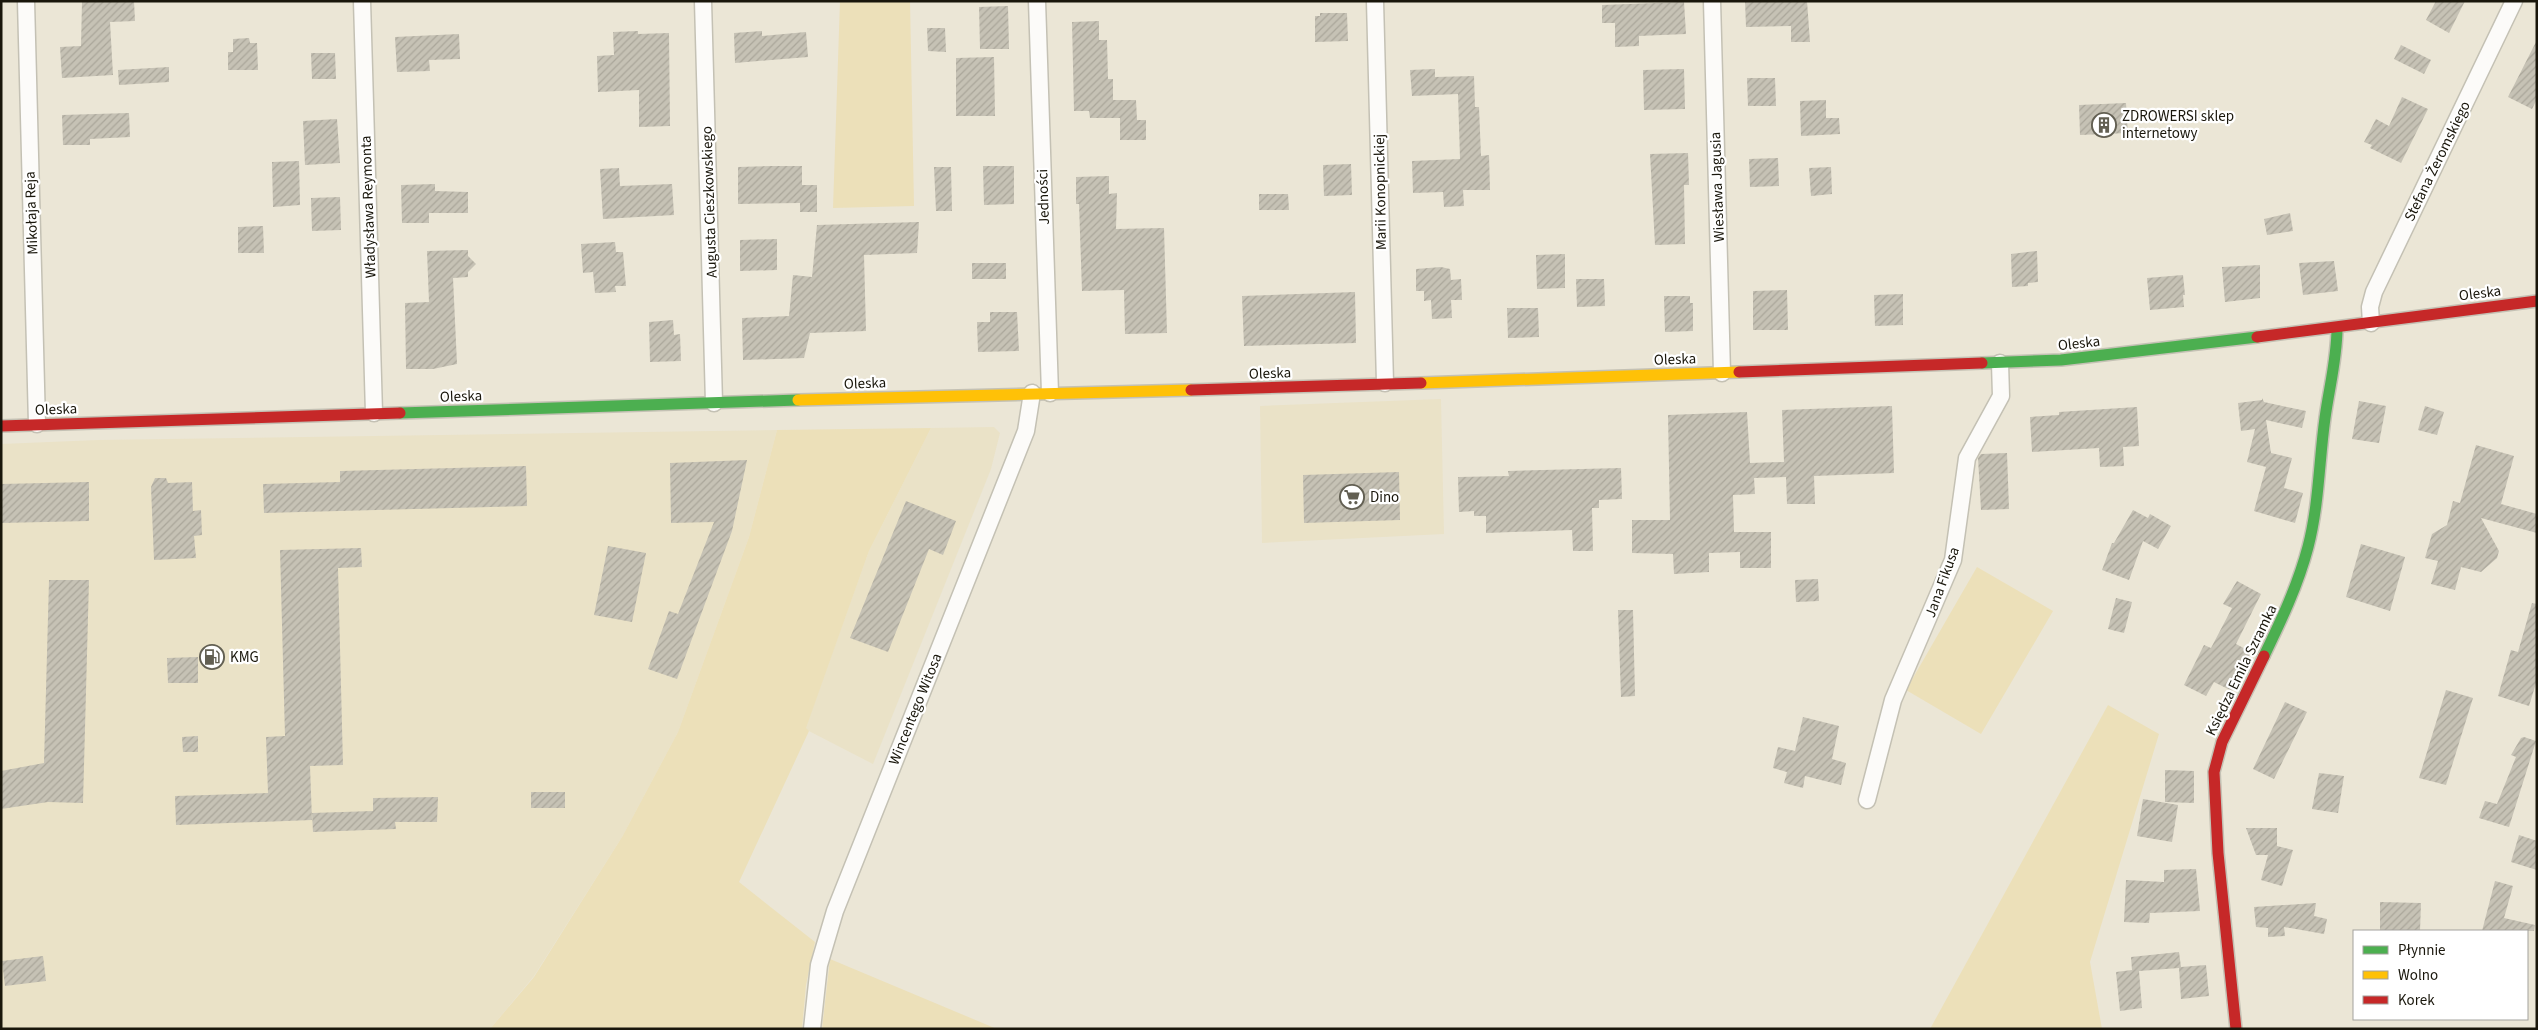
<svg xmlns="http://www.w3.org/2000/svg" width="2538" height="1030" font-family="'Source Sans 3',sans-serif">
  <style>
    .built { fill: #eae2c7 }
    .green { fill: #ece0b9 }
    .building { fill: url(#building-hatch) }
    .lines { fill: none; stroke-linecap: round; stroke-linejoin: round }
    .street-casing { stroke: #c4c1b4; stroke-width: 19 }
    .fast-casing { stroke: #c4c1b4; stroke-width: 14 }
    .slow-casing { stroke: #c4c1b4; stroke-width: 14 }
    .jam-casing { stroke: #c4c1b4; stroke-width: 14 }
    .street { stroke: #fcfbf9; stroke-width: 16 }
    .fast { stroke: #4caf50; stroke-width: 11 }
    .slow { stroke: #ffc107; stroke-width: 11 }
    .jam { stroke: #c62828; stroke-width: 11 }
    .labels { text-anchor: middle; stroke-width: 4.5; stroke-linejoin: round; paint-order: stroke }
    .poi-label { font-size: 15px; fill: #19160b; stroke: #fff; text-anchor: start }
    .street-label { font-size: 15px; fill: #19160b; stroke: #fff }
  </style>
  <defs>
    <pattern id="building-hatch" width="6" height="6" patternUnits="userSpaceOnUse" patternTransform="scale(1.25)"><rect width="6" height="6" fill="#c6c2b5"/><path d="M-1 1l2-2M0 6l6-6M5 7l2-2" fill="none" stroke="#aaa69a"/></pattern>
  </defs>
  <rect width="100%" height="100%" fill="#ebe6d6"/>
  <g class="built">
    <polygon points="1441,399 1444,534 1262,543 1260,406"/>
    <polygon points="994,427 1000,433 991,469 873,764 805,729 869,551 931,428"/>
    <polygon points="777,430 749,537 678,732 622,837 534,976 490,1029 1,1029 1,444 98,440"/>
  </g>
  <g class="green">
    <polygon points="840,1 910,1 914,206 833,208"/>
    <polygon points="931,428 869,551 806,728 809,731 739,882 815,942 806,985 802,1029 490,1029 534,977 622,837 678,732 749,537 777,430"/>
    <polygon points="1977,567 2053,611 1981,734 1906,690"/>
    <polygon points="2108,705 2159,734 2090,962 2102,1029 1930,1029"/>
    <polygon points="830,959 997,1029 822,1029"/>
  </g>
  <g class="building">
    <polygon points="82,1 134,1 135,21 110,22 113,75 62,78 60,47 81,46"/>
    <polygon points="1745,1 1807,1 1810,42 1791,42 1791,26 1746,27"/>
    <polygon points="2436,1 2465,1 2449,33 2426,20"/>
    <polygon points="1684,2 1686,34 1639,36 1639,46 1615,47 1615,23 1602,23 1602,5"/>
    <polygon points="1008,6 1009,49 980,49 979,7"/>
    <polygon points="1320,13 1347,13 1348,41 1315,42 1315,16 1320,16"/>
    <polygon points="1099,21 1099,40 1107,40 1108,79 1113,79 1113,100 1136,100 1137,120 1146,120 1146,140 1120,140 1120,118 1090,118 1089,111 1074,111 1072,22"/>
    <polygon points="927,28 945,28 946,52 928,51"/>
    <polygon points="638,31 638,34 669,33 670,126 639,127 639,90 598,92 597,56 614,55 613,32"/>
    <polygon points="762,31 762,36 806,32 808,57 735,63 734,33"/>
    <polygon points="459,34 460,59 429,60 430,71 397,72 395,37"/>
    <polygon points="249,38 250,43 257,43 258,70 228,70 228,52 233,52 233,39"/>
    <polygon points="2537,40 2537,99 2532,109 2508,97"/>
    <polygon points="2401,45 2431,60 2424,74 2394,59"/>
    <polygon points="311,53 335,53 336,79 312,79"/>
    <polygon points="994,57 995,116 956,116 956,58"/>
    <polygon points="169,67 169,82 119,85 118,70"/>
    <polygon points="1435,69 1435,77 1474,76 1475,107 1479,107 1481,156 1489,155 1490,190 1463,190 1464,206 1444,207 1443,192 1413,193 1412,161 1460,159 1458,94 1412,96 1410,70"/>
    <polygon points="1684,69 1685,109 1644,110 1643,70"/>
    <polygon points="1747,78 1775,78 1776,106 1748,106"/>
    <polygon points="2402,97 2428,109 2401,163 2370,148 2372,145 2364,142 2376,119 2389,126"/>
    <polygon points="1826,100 1826,118 1839,118 1840,134 1801,136 1800,101"/>
    <polygon points="2126,103 2128,133 2080,135 2079,105"/>
    <polygon points="129,113 130,137 90,139 90,145 63,145 62,115"/>
    <polygon points="337,119 340,163 305,165 303,121"/>
    <polygon points="1688,153 1689,185 1684,185 1685,244 1655,245 1650,154"/>
    <polygon points="1778,158 1779,186 1750,187 1749,159"/>
    <polygon points="299,161 300,205 273,207 272,162"/>
    <polygon points="1351,164 1352,195 1324,196 1323,165"/>
    <polygon points="772,166 802,166 802,185 817,185 817,212 800,212 800,203 738,204 738,167"/>
    <polygon points="983,166 1014,166 1014,204 984,205"/>
    <polygon points="934,167 951,167 952,211 936,211"/>
    <polygon points="1831,167 1832,194 1811,196 1809,168"/>
    <polygon points="619,168 620,186 672,184 674,215 603,219 600,169"/>
    <polygon points="1109,176 1109,194 1117,193 1116,229 1164,228 1167,333 1125,334 1124,290 1082,291 1079,204 1076,204 1076,177"/>
    <polygon points="435,184 435,191 468,192 468,213 429,213 429,223 402,223 401,185"/>
    <polygon points="1259,194 1288,194 1289,210 1259,210"/>
    <polygon points="340,197 341,230 312,231 311,198"/>
    <polygon points="2290,213 2293,231 2267,235 2264,219"/>
    <polygon points="919,222 917,253 864,255 866,331 810,333 804,358 743,360 742,318 789,316 793,275 812,277 817,225"/>
    <polygon points="263,226 264,253 238,253 238,227"/>
    <polygon points="777,239 777,270 740,271 740,240"/>
    <polygon points="615,242 616,252 623,252 626,286 615,286 616,292 595,293 593,272 583,273 581,244"/>
    <polygon points="468,250 468,256 476,264 468,272 468,277 453,278 457,364 433,369 406,369 405,303 429,302 427,251"/>
    <polygon points="2037,251 2038,282 2028,283 2028,286 2012,287 2011,254"/>
    <polygon points="1565,254 1565,288 1537,289 1536,255"/>
    <polygon points="2334,261 2338,291 2303,295 2299,263"/>
    <rect x="972" y="263" width="34" height="16"/>
    <polygon points="2260,265 2260,298 2225,302 2222,267"/>
    <polygon points="1441,267 1450,269 1451,280 1461,279 1462,300 1451,300 1452,318 1432,319 1431,300 1424,301 1424,291 1416,291 1416,269"/>
    <polygon points="2183,275 2185,295 2183,295 2184,307 2150,310 2147,278"/>
    <polygon points="1576,279 1604,279 1605,306 1577,307"/>
    <polygon points="1787,290 1788,330 1753,330 1753,291"/>
    <polygon points="1355,292 1356,343 1244,346 1242,296"/>
    <polygon points="1903,294 1903,325 1875,326 1874,295"/>
    <polygon points="1664,296 1690,296 1690,303 1693,303 1693,331 1665,332"/>
    <polygon points="1507,308 1538,308 1539,337 1508,338"/>
    <polygon points="990,312 1017,312 1019,351 978,352 977,322 990,322"/>
    <polygon points="673,320 674,335 680,334 681,361 650,362 649,322"/>
    <polygon points="2262,398 2264,402 2306,411 2302,428 2266,420 2271,453 2292,458 2284,488 2303,493 2295,523 2254,511 2266,467 2247,462 2255,429 2241,431 2238,403 2262,400"/>
    <polygon points="2359,401 2386,406 2379,443 2352,439"/>
    <polygon points="1892,406 1894,473 1814,476 1815,504 1787,504 1786,477 1754,478 1755,494 1733,495 1734,532 1771,532 1771,568 1740,568 1740,552 1709,553 1709,572 1674,574 1673,554 1632,553 1632,520 1670,520 1668,415 1747,412 1750,463 1784,462 1782,410"/>
    <polygon points="2425,406 2444,412 2437,435 2418,430"/>
    <polygon points="2137,407 2139,446 2123,447 2124,466 2100,467 2099,448 2032,452 2030,417 2059,415 2059,412"/>
    <polygon points="2476,445 2514,456 2501,504 2537,514 2537,533 2481,518 2499,551 2497,558 2481,572 2461,567 2455,590 2431,584 2438,561 2425,558 2432,534 2447,525 2453,501 2460,503"/>
    <polygon points="2007,453 2009,509 1981,510 1978,458 1981,454"/>
    <polygon points="747,460 732,531 677,679 648,669 669,611 678,614 714,522 671,523 670,463"/>
    <polygon points="526,466 527,506 264,513 263,484 340,482 340,471"/>
    <polygon points="1621,468 1622,499 1599,500 1599,508 1592,508 1593,551 1573,551 1572,530 1486,533 1486,516 1474,516 1474,511 1459,512 1458,477 1509,476 1508,471"/>
    <polygon points="1399,472 1400,520 1304,523 1303,475"/>
    <polygon points="155,478 166,478 168,483 192,482 193,511 201,510 202,535 194,536 196,558 154,560 151,487"/>
    <polygon points="89,482 89,521 1,523 1,484"/>
    <polygon points="906,501 956,521 943,555 929,549 888,652 850,638"/>
    <polygon points="2133,510 2148,518 2150,514 2171,526 2158,549 2143,541 2129,580 2102,570 2112,543 2114,543"/>
    <polygon points="2361,544 2405,557 2390,611 2346,597"/>
    <polygon points="608,546 646,553 632,622 594,615"/>
    <polygon points="361,548 362,567 338,568 343,765 310,766 312,820 176,825 175,796 268,793 266,737 285,736 280,550"/>
    <polygon points="1818,579 1819,601 1796,602 1795,580"/>
    <polygon points="49,580 89,580 83,803 48,802 1,809 1,771 44,763"/>
    <polygon points="2237,581 2261,594 2236,644 2251,652 2232,691 2214,682 2206,696 2184,685 2204,645 2211,648 2232,608 2223,604"/>
    <polygon points="2116,598 2132,602 2124,633 2108,629"/>
    <polygon points="2532,603 2537,604 2537,680 2529,706 2498,696 2511,650 2518,652"/>
    <polygon points="1618,610 1633,610 1635,696 1621,697"/>
    <polygon points="198,657 198,683 168,683 167,658"/>
    <polygon points="2446,690 2473,698 2446,785 2419,778"/>
    <polygon points="2285,702 2307,712 2274,779 2253,769"/>
    <polygon points="1803,717 1839,726 1832,759 1846,763 1841,785 1805,776 1803,788 1784,783 1787,772 1773,768 1778,747 1795,751"/>
    <polygon points="198,736 198,752 183,752 182,737"/>
    <polygon points="2524,737 2536,741 2509,827 2479,818 2485,801 2497,804 2516,757 2511,755 2521,738"/>
    <polygon points="2165,770 2194,771 2194,803 2165,802"/>
    <polygon points="2319,773 2344,776 2338,813 2312,809"/>
    <rect x="531" y="792" width="34" height="16"/>
    <polygon points="438,797 437,822 395,822 396,829 313,832 312,813 373,811 373,798"/>
    <polygon points="2143,799 2178,805 2172,842 2137,836"/>
    <polygon points="2246,828 2277,828 2277,846 2293,850 2282,886 2261,880 2268,855 2256,855"/>
    <polygon points="2519,835 2537,841 2537,870 2511,862"/>
    <polygon points="2196,869 2200,911 2150,913 2149,923 2124,922 2126,880 2164,882 2164,870"/>
    <polygon points="2495,881 2513,886 2504,918 2535,925 2534,931 2482,931"/>
    <polygon points="2380,902 2421,903 2420,931 2380,931"/>
    <polygon points="2316,903 2314,916 2327,919 2324,934 2284,927 2285,936 2268,937 2268,928 2256,927 2254,907"/>
    <polygon points="2179,952 2181,967 2206,965 2209,996 2181,999 2179,968 2139,971 2142,1008 2120,1011 2116,972 2132,970 2131,957"/>
    <polygon points="43,956 46,981 5,986 2,961"/>
  </g>
  <g class="lines">
    <defs>
      <g id="street">
        <polyline points="26,1 37,424"/>
        <polyline points="362,1 374,413"/>
        <polyline points="703,1 714,403"/>
        <polyline points="1037,1 1050,393"/>
        <polyline points="1375,1 1385,383"/>
        <polyline points="1712,1 1722,373"/>
        <polyline points="2371,323 2370,307 2374,292 2514,1"/>
        <polyline points="1867,800 1893,700 1953,560 1967,458 2001,396 2000,363"/>
        <polyline points="812,1029 819,965 835,911 1026,431 1032,393"/>
      </g>
      <g id="fast">
        <polyline points="1982,363 2061,360 2257,337"/>
        <polyline points="400,413 798,400"/>
        <path d="M2264,656c17,-35 34,-71 44,-109 11,-42 11,-86 17,-129 4,-30 12,-59 12,-90"/>
      </g>
      <g id="slow">
        <polyline points="1421,383 1739,372"/>
        <polyline points="798,400 1191,390"/>
      </g>
      <g id="jam">
        <polyline points="2257,337 2537,301"/>
        <polyline points="1739,372 1982,363"/>
        <polyline points="1191,390 1421,383"/>
        <polyline points="1,426 400,413"/>
        <polyline points="2236,1029 2218,853 2214,772 2222,742 2264,656"/>
      </g>
    </defs>
    <use href="#street" class="street-casing"/>
    <use href="#fast" class="fast-casing"/>
    <use href="#slow" class="slow-casing"/>
    <use href="#jam" class="jam-casing"/>
    <use href="#street" class="street"/>
    <use href="#fast" class="fast"/>
    <use href="#slow" class="slow"/>
    <use href="#jam" class="jam"/>
  </g>
  <defs>
    <symbol id="building-ring" viewBox="-11 -11 22 22"><circle r="9.5" fill="#fff" stroke="#625f52" stroke-width="1.5"/><path d="M-4-6H4V6H1V3H-1V6H-4ZM-2.5-4.3h1.7v1.8h-1.7ZM.8-4.3h1.7v1.8H.8ZM-2.5-1h1.7V.8h-1.7ZM.8-1h1.7V.8H.8Z" fill="#625f52"/></symbol>
    <symbol id="supermarket-ring" viewBox="-11 -11 22 22"><circle r="9.5" fill="#fff" stroke="#625f52" stroke-width="1.5"/><path d="M-6-5.5h2.5l.6 2H6L4.5 2H-2.5L-4.4-4H-6ZM-1.5 3.2a1.3 1.3 0 1 0 .1 0ZM3 3.2a1.3 1.3 0 1 0 .1 0Z" fill="#625f52"/></symbol>
    <symbol id="fuel-ring" viewBox="-11 -11 22 22"><circle r="9.5" fill="#fff" stroke="#625f52" stroke-width="1.5"/><path d="M-5.5-6h7V0h2V4h1.3V-2.5L3-4.5l.8-.8L6-3V5H2.5V1h-1V6h-7ZM-4.2-4.7v3.2H.2V-4.7Z" fill="#625f52"/></symbol>
  </defs>
  <g fill-rule="evenodd">
    <use href="#building-ring" x="2090" y="111" width="28" height="28"/>
    <use href="#supermarket-ring" x="1338" y="483" width="28" height="28"/>
    <use href="#fuel-ring" x="198" y="643" width="28" height="28"/>
  </g>
  <g class="labels">
    <g class="poi-label">
      <text x="2122" y="121">ZDROWERSI sklep<tspan x="2122" dy="17">internetowy</tspan></text>
      <text x="1370" y="502">Dino</text>
      <text x="230" y="662">KMG</text>
    </g>
    <g class="street-label">
      <text transform="translate(2437 161) rotate(-64)" y="5">Stefana Żeromskiego</text>
      <text transform="translate(1717 187) rotate(-92)" y="5">Wiesława Jagusia</text>
      <text transform="translate(1380 192) rotate(-91)" y="5">Marii Konopnickiej</text>
      <text transform="translate(1043 197) rotate(-92)" y="5">Jedności</text>
      <text transform="translate(709 202) rotate(-92)" y="5">Augusta Cieszkowskiego</text>
      <text transform="translate(368 207) rotate(-92)" y="5">Władysława Reymonta</text>
      <text transform="translate(31 213) rotate(-92)" y="5">Mikołaja Reja</text>
      <text transform="translate(2480 293) rotate(-7)" y="5">Oleska</text>
      <text transform="translate(2079 343) rotate(-6)" y="5">Oleska</text>
      <text transform="translate(1675 359) rotate(-2)" y="5">Oleska</text>
      <text transform="translate(1270 373) rotate(-2)" y="5">Oleska</text>
      <text transform="translate(865 383) rotate(-2)" y="5">Oleska</text>
      <text transform="translate(461 396) rotate(-2)" y="5">Oleska</text>
      <text transform="translate(56 409) rotate(-2)" y="5">Oleska</text>
      <text transform="translate(1942 582) rotate(-70)" y="5">Jana Fikusa</text>
      <text transform="translate(2241 670) rotate(-64)" y="5">Księdza Emila Szramka</text>
      <text transform="translate(915 709) rotate(-68)" y="5">Wincentego Witosa</text>
    </g>
  </g>
  <rect width="2538" height="1030" fill="none" stroke="#19160b" stroke-width="5"/>
  <rect x="2353" y="930" width="175" height="90" fill="#ffffff" stroke="#a3a29d"/>
  <rect x="2363" y="946" width="25" height="8" fill="#4caf50" stroke="#a3a29d"/>
  <text x="2398" y="955" font-size="15" fill="#19160b">Płynnie</text>
  <rect x="2363" y="971" width="25" height="8" fill="#ffc107" stroke="#a3a29d"/>
  <text x="2398" y="980" font-size="15" fill="#19160b">Wolno</text>
  <rect x="2363" y="996" width="25" height="8" fill="#c62828" stroke="#a3a29d"/>
  <text x="2398" y="1005" font-size="15" fill="#19160b">Korek</text>
</svg>
